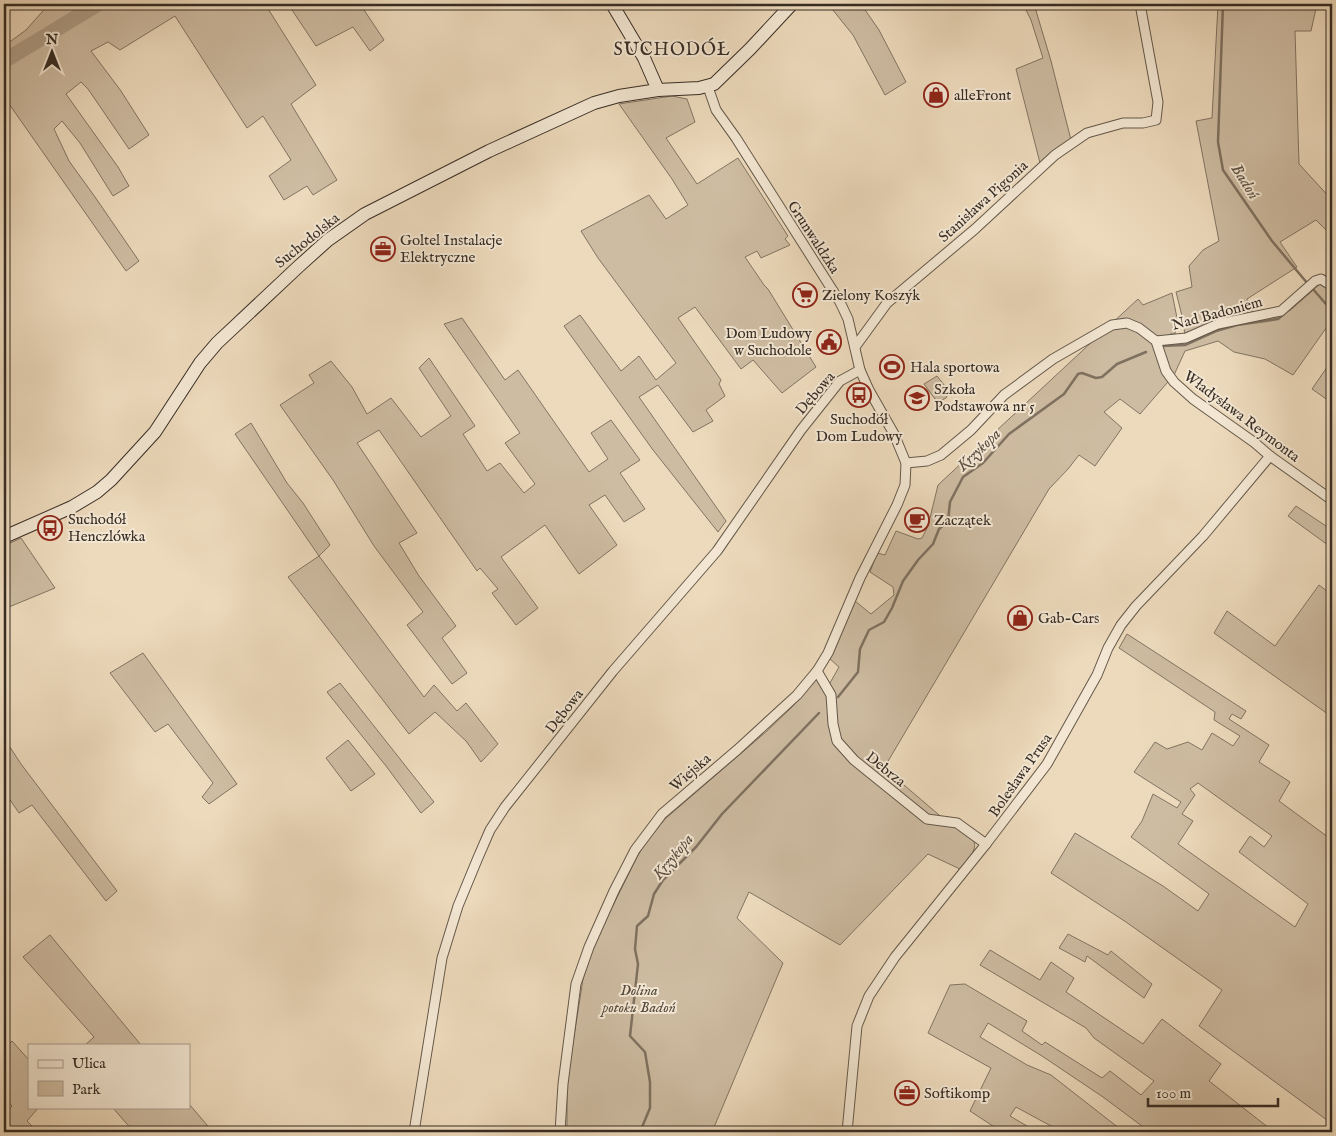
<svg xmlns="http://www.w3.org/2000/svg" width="1336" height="1136" font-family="'IM FELL English',serif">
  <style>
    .green { fill: #cebca2; stroke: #827463; fill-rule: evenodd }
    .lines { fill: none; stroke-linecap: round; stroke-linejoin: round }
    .stream { stroke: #7f7160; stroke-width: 2.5 }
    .river { stroke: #af9f88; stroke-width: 15 }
    .street-casing { stroke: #64584a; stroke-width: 11 }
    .secondary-casing { stroke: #372c24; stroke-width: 14 }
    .street { stroke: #f3e7d3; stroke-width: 9 }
    .secondary { stroke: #f3e7d3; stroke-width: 12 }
    .labels { text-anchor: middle; stroke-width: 4; stroke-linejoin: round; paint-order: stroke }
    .poi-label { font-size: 15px; fill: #372c24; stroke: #f3e7d3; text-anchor: start }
    .street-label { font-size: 15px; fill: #372c24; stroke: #f3e7d3 }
    .park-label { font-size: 15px; font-style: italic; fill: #55493d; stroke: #f3e7d3 }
    .water-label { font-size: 16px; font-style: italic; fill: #5b4e42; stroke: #f3e7d3 }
    .quarter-label { font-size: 18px; letter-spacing: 1px; fill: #372c24; stroke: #f3e7d3 }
  </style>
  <rect width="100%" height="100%" fill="#eddabc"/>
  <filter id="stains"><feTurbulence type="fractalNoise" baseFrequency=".004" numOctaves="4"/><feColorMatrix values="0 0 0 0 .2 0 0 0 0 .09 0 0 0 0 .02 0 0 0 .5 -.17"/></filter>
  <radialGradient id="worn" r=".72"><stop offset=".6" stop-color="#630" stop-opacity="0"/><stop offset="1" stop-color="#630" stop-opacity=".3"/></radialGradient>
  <g class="green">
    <polygon points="49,4 265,4 316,85 291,104 337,180 313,195 307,186 284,200 269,176 291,160 263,116 247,128 175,16 120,50 108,42 91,51 121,91 149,135 129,149 88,89 81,82 66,94 118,167 129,186 113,196 80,143 62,121 54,129 69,161 95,197 139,261 126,271 7,101 4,104 4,46 26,30"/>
    <polygon points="288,4 360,4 384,40 370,51 353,27 316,46"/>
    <polygon points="828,4 861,4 879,30 906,82 885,95 853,35"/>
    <polygon points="1023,4 1034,4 1051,61 1071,140 1040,163 1016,69 1043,58 1031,20"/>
    <polygon points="1218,4 1317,4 1311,31 1295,31 1299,164 1332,200 1332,236 1316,220 1280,242 1297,267 1247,299 1253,313 1185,335 1182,316 1176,292 1192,287 1189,266 1203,250 1219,241 1196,121 1212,118"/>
    <polygon points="672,96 687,99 695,122 666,138 697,184 738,158 788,236 785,239 790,245 761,258 757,251 745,257 764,285 768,289 816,367 782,393 753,360 741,369 695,307 678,318 721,380 719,384 725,396 706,410 713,421 693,432 658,385 639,397 726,521 718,532 653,450 564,326 580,315 621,371 639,356 656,380 676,363 598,258 581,231 649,195 666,219 688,205 672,179 619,104"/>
    <path d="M1320,284h5l7,5v39l-3,-4 -36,51 -28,-16 -31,-7 -16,-11 -33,10 -11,24 -34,39 -20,-15 -16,13 18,16 -27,38 -16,-11 -11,14 -19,20 -165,279 68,58c10,0 26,11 22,23 -2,7 -10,14 -14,20l-32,-15 -88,91 -91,-53 -12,26 46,45 -71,169h-145v-51l16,-102 13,-39 41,-83 9,-15 19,-23 102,-88 26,-25 24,-28 9,12 13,-23 -9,-8 25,-58 16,13 23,-19 -1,-8 -23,-15 7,-19 8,2 11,-24 22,8 4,-1 6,-12 10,-41 200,-186 5,6 29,-12 5,25 -2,16h-5l8,10 19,-6 20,-9 68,-15z"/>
    <polygon points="462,318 505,380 518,370 589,472 608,459 591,433 611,420 640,460 620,473 645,509 624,522 605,495 589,505 617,545 579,574 545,525 501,557 538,608 516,625 492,593 498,589 480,568 477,571 379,430 357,443 417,533 399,543 419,576 456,626 442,638 467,673 452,684 407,625 423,612 374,546 333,480 280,405 314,383 309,375 331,361 352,387 367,414 391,398 421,437 451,416 419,368 429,358 475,426 463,434 487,471 500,463 524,493 535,484 505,443 520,433 444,324"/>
    <polygon points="1332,360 1332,403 1312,389"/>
    <polygon points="937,376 949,391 946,398 940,401 935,399 924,384"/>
    <polygon points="251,423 287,483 303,503 330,545 319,556 424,697 434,685 457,711 466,703 498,744 481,762 466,741 435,712 409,734 288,577 319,556 235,434"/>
    <polygon points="1296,506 1332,530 1332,548 1288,516"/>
    <polygon points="21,538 55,588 4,609 4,546"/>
    <polygon points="1319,585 1332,595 1332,717 1214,633 1227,611 1275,646"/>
    <path d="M1127,634l119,77 -5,8 -9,-5 -3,5 40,26 -10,17 31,20 -11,19 53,39v292h-2l1,-9 -132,-97 23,-36 -96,-68 -75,-49 24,-40 88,53 35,25 11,-17 -78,-57 11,-16 11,-27 24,14 4,-6 -47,-30 21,-30 12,7 21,-7 14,8 10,-17 21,13 7,-10 -26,-16 1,-8 -96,-64zM1198,783l74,53 -8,11 -14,-11 -11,16 69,52 -13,23 -117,-83 15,-23 -11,-7 13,-19 -5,-6z"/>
    <polygon points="143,653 237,784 209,804 202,797 213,783 168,724 155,732 110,673"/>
    <polygon points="340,683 434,802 421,813 386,766 327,692"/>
    <polygon points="4,738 21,764 117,891 106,901 32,805 19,813 4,791"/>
    <polygon points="348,740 375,774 351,791 326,758"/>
    <polygon points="1068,934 1108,955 1111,951 1152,984 1144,998 1087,956 1085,962 1059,948"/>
    <polygon points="50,935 141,1045 85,1045 94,1037 23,957"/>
    <polygon points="990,950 1040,980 1051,962 1074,978 1066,992 1143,1044 1162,1019 1221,1064 1209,1081 1274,1132 1150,1132 1103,1097 1042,1056 988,1023 980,1037 1027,1065 1051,1075 1124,1132 1062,1132 1016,1107 1010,1116 1037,1132 1002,1132 970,1111 991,1068 928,1033 950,985 965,984 1027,1021 1022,1031 1042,1045 1045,1042 1102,1078 1110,1071 1141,1095 1154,1081 1094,1038 1086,1028 980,965"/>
    <polygon points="4,1041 8,1045 12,1041 29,1060 29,1107 39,1107 27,1121 38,1132 4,1132 4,1115 12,1106 4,1097"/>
    <polygon points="189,1104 213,1132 134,1132 112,1107 189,1107"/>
  </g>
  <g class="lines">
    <g class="stream">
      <polyline points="1223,4 1218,142 1223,170 1272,241 1308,284"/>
      <polyline points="1312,288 1332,311"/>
      <polyline points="1289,310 1313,289"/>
      <polyline points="1162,346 1185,345 1216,331 1237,325 1278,319 1284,314"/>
      <polyline points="838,697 858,672 860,649 869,630 884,622 892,608 903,581 918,560 933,544 939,529 948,521 950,502 963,477 983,463 1009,434 1064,394 1078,374 1082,373 1096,378 1102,377 1117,364 1146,352"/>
      <polyline points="640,1132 650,1108 650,1082 645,1052 630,1036 638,964 635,949 637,926 648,916 654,894 663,880 696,847 722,814 819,713"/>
    </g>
    <polyline class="river" points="4,61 98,4"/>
    <defs>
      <g id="street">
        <polyline points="1156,341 1186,338 1218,324 1281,311 1315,281 1321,279 1332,286"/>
        <polyline points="855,347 887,303 975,229 1055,155 1087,133 1123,123 1143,123 1156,120 1158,102 1140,4"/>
        <polyline points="906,463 927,461 941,455 971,430 1004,395 1053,359 1112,325 1127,323 1139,328 1156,341 1166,371 1174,382 1193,399 1255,443 1270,456 1332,500"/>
        <polyline points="817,671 831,695 833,724 837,741 854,760 927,819 957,823 986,844"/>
        <polyline points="414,1132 442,958 458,906 477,860 490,830 505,807 613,671 717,551 801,430 840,381 860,370"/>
        <polyline points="560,1132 563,1084 576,984 589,947 614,891 635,850 662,814 737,750 797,695 817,671 828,653 860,578 897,505 905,485 906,463 894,434 869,390 860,370 848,319 840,302 736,138 716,110 708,87"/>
        <polyline points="847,1132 857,1026 869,996 895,957 986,844 1047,764 1097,675 1108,648 1121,625 1136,606 1203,536 1270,456"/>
      </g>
      <g id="secondary">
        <polyline points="612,4 644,58 658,90"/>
        <polyline points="4,537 72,507 97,492 111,480 155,432 200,363 217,343 298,267 328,240 365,214 489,151 594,103 619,96 658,90 699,88 714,84 750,49 792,4"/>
      </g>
    </defs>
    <use href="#street" class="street-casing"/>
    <use href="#secondary" class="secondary-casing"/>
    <use href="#street" class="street"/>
    <use href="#secondary" class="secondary"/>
  </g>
  <defs>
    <symbol id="shop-ring" viewBox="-11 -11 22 22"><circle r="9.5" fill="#f3e7d3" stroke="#8f2418" stroke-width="1.5"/><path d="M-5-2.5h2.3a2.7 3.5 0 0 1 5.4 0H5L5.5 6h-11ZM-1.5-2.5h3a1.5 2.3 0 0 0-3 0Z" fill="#8f2418"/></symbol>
    <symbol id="office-ring" viewBox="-11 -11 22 22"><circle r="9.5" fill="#f3e7d3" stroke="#8f2418" stroke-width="1.5"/><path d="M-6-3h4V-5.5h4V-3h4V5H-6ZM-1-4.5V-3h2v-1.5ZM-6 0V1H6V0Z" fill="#8f2418"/></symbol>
    <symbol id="supermarket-ring" viewBox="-11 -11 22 22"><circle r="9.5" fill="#f3e7d3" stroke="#8f2418" stroke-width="1.5"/><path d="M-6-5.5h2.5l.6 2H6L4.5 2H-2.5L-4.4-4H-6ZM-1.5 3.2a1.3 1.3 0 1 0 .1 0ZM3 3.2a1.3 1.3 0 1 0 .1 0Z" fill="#8f2418"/></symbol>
    <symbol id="civic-ring" viewBox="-11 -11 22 22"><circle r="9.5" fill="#f3e7d3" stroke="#8f2418" stroke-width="1.5"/><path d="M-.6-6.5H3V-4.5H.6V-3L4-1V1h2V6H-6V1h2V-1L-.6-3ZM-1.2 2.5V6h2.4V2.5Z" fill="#8f2418"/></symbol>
    <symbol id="stadium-ring" viewBox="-11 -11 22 22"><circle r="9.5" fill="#f3e7d3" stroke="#8f2418" stroke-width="1.5"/><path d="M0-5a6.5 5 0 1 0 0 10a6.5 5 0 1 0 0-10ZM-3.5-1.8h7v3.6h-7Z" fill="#8f2418"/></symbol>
    <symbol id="bus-ring" viewBox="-11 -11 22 22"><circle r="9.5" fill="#f3e7d3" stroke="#8f2418" stroke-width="1.5"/><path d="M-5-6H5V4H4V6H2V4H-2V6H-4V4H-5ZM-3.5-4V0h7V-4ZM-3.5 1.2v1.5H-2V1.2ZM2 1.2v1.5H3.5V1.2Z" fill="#8f2418"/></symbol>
    <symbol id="school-ring" viewBox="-11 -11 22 22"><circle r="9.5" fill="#f3e7d3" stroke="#8f2418" stroke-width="1.5"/><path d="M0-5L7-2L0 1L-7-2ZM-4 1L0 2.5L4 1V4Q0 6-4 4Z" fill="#8f2418"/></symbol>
    <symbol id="cafe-ring" viewBox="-11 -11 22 22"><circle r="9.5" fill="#f3e7d3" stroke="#8f2418" stroke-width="1.5"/><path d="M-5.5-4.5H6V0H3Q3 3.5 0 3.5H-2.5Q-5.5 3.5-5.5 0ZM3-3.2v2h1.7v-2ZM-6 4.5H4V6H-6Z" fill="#8f2418"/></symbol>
  </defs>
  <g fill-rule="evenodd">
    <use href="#shop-ring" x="922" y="81" width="28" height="28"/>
    <use href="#office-ring" x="369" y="235" width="28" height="28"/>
    <use href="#supermarket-ring" x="791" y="281" width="28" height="28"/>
    <use href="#civic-ring" x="815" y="328" width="28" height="28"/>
    <use href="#stadium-ring" x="878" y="353" width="28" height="28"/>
    <use href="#bus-ring" x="845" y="381" width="28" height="28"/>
    <use href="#school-ring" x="903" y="384" width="28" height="28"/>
    <use href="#cafe-ring" x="903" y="506" width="28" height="28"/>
    <use href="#bus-ring" x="36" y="514" width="28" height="28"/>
    <use href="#shop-ring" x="1006" y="604" width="28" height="28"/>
    <use href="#office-ring" x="893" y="1079" width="28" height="28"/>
  </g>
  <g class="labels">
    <g class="poi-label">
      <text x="954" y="100">alleFront</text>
      <text x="400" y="245">Goltel Instalacje<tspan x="400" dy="17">Elektryczne</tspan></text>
      <text x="822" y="300">Zielony Koszyk</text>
      <text x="812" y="338" text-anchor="end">Dom Ludowy<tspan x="812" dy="17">w Suchodole</tspan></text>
      <text x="910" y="372">Hala sportowa</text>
      <text x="934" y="394">Szkoła<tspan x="934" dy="17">Podstawowa nr 5</tspan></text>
      <text x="859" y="424" text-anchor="middle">Suchodół<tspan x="859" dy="17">Dom Ludowy</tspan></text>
      <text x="68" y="524">Suchodół<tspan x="68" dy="17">Henczlówka</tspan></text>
      <text x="934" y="525">Zaczątek</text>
      <text x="1038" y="623">Gab-Cars</text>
      <text x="924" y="1098">Softikomp</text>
    </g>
    <g class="street-label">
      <text transform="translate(983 201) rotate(-42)" y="5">Stanisława Pigonia</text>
      <text transform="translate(814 237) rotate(57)" y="5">Grunwaldzka</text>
      <text transform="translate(307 240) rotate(-39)" y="5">Suchodolska</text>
      <text transform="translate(1217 313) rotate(-15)" y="5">Nad Badoniem</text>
      <text transform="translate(815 393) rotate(-49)" y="5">Dębowa</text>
      <text transform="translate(1242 416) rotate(37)" y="5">Władysława Reymonta</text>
      <text transform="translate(564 711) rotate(-52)" y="5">Dębowa</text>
      <text transform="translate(886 769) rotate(39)" y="5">Debrza</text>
      <text transform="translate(690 772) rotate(-41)" y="5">Wiejska</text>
      <text transform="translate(1020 775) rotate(-55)" y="5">Bolesława Prusa</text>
    </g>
    <g class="park-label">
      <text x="639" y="995">Dolina<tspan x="639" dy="17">potoku Badoń</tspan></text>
    </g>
    <g class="water-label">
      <text transform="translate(1246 181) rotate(58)" y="6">Badoń</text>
      <text transform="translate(978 449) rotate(-44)" y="6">Krzykopa</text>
      <text transform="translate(672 856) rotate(-50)" y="6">Krzykopa</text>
    </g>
    <g class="quarter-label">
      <text x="672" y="55">SUCHODÓŁ</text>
    </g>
  </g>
  <rect width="1336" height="1136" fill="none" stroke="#eddabc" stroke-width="20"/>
  <rect x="5" y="5" width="1326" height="1126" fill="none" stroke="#372c24" stroke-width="2.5"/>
  <rect x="10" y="10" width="1316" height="1116" fill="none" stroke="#372c24"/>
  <rect x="28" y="1044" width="162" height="65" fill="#f3e7d3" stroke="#a89c8d"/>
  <rect x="38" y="1060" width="25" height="8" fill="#f3e7d3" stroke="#a89c8d"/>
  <text x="72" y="1068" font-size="15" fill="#372c24">Ulica</text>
  <rect x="38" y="1081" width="25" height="15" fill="#cebca2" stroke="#a89c8d"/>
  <text x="72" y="1094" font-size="15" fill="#372c24">Park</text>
  <g transform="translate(52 52)" stroke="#f3e7d3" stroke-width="4" paint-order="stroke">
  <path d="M0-4L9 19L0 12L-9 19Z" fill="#372c24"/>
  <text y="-8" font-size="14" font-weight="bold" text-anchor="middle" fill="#372c24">N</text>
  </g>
  <path d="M1148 1098v8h130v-8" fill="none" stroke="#372c24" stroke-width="2.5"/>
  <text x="1156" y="1098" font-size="15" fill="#372c24" stroke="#f3e7d3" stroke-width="4" paint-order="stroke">100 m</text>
  <rect width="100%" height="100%" filter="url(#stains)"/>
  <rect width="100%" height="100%" fill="url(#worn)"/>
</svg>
